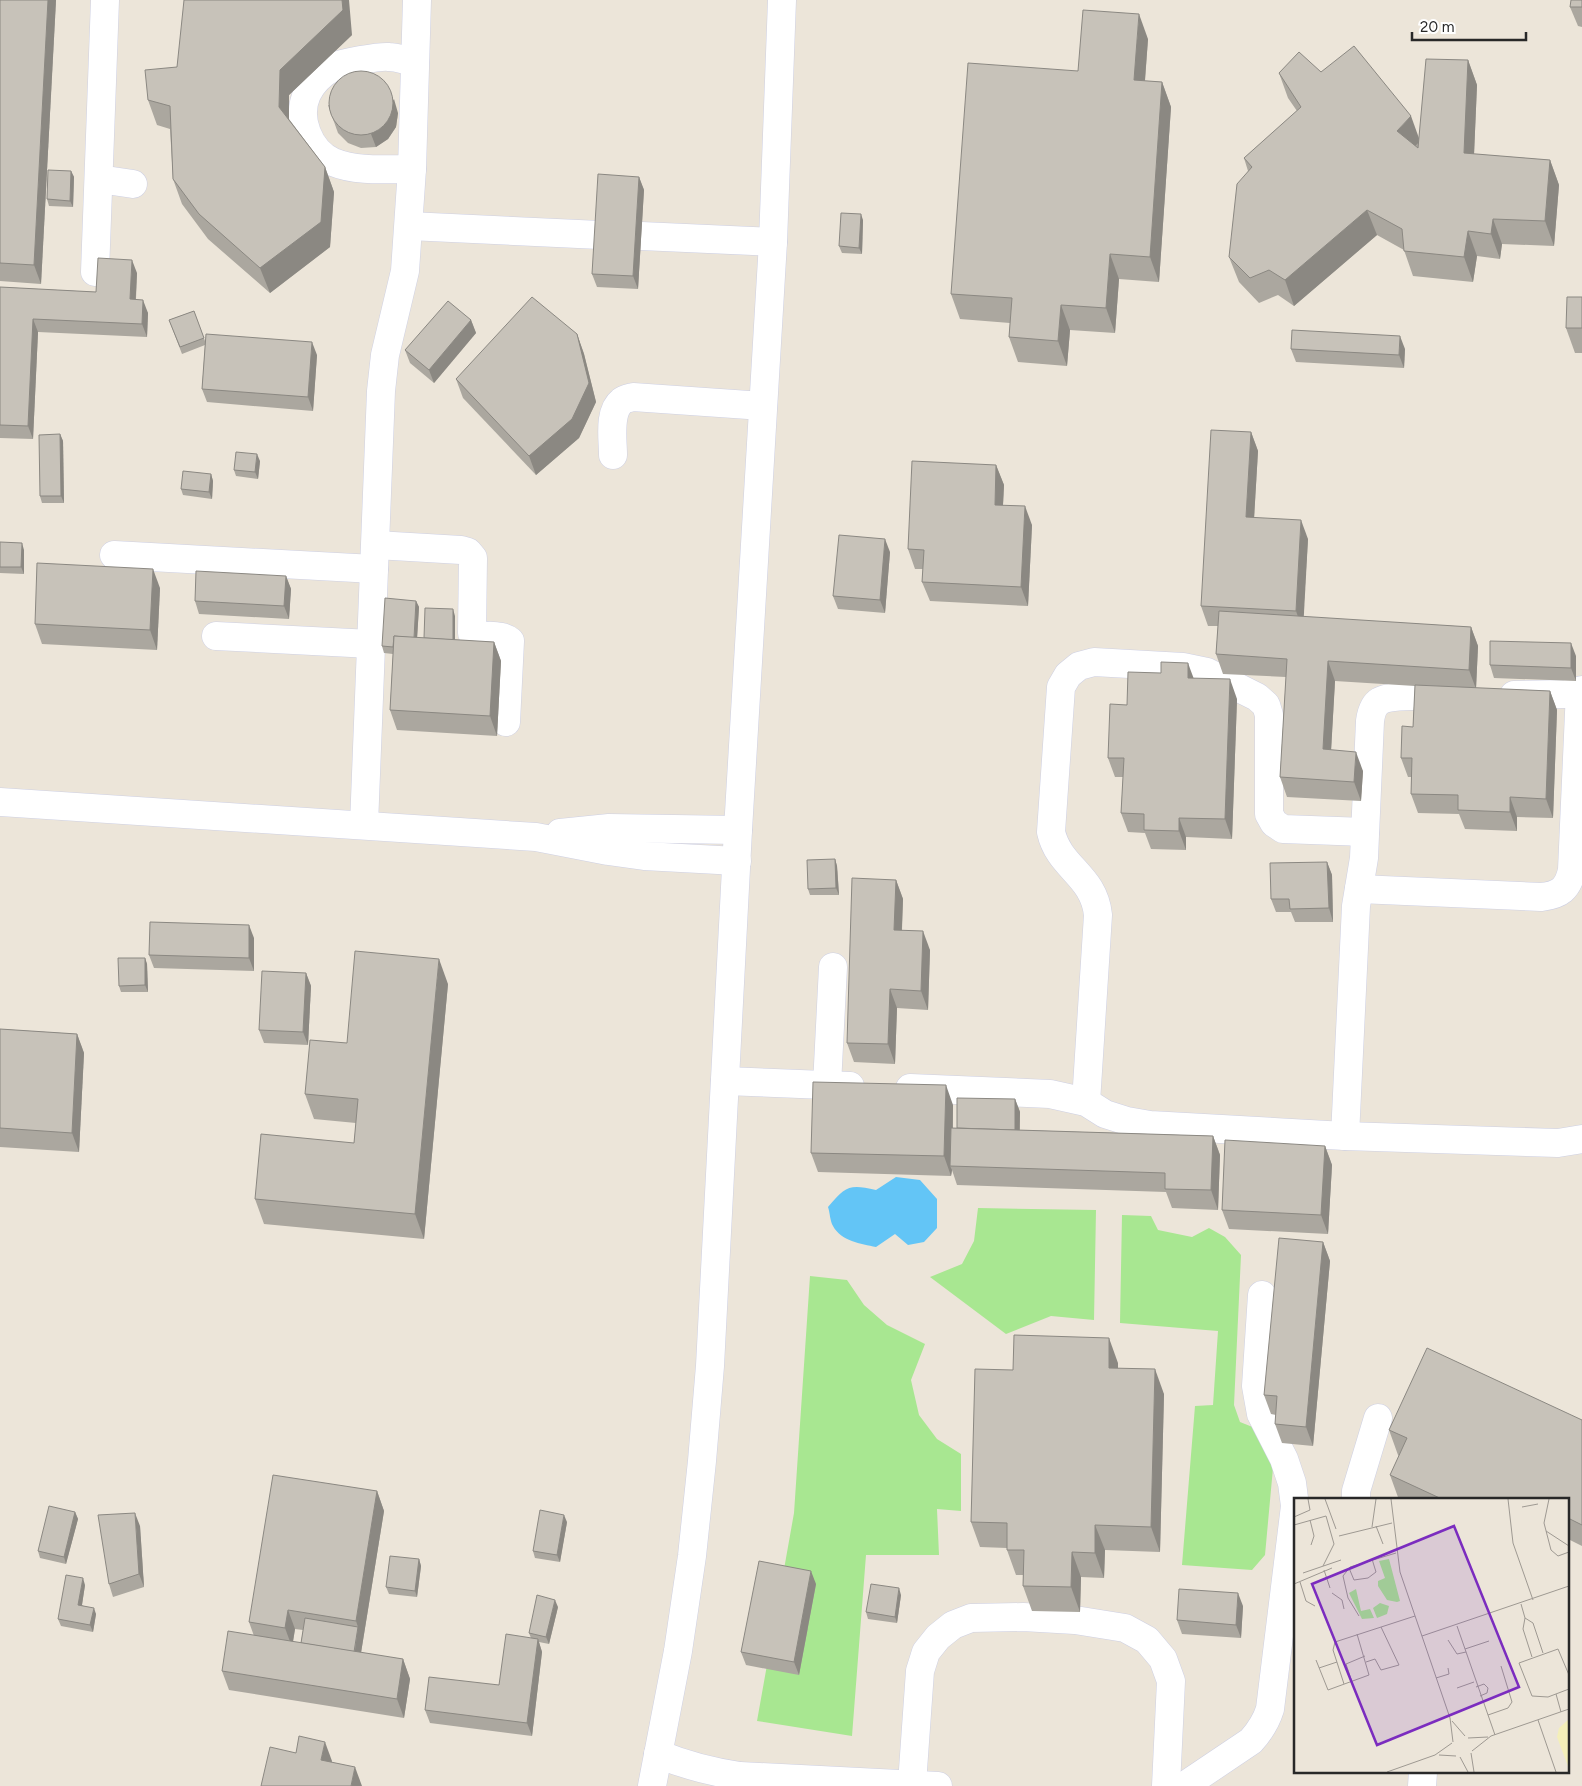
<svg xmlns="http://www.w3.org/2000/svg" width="1582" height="1786" font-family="Figtree,sans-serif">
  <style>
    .green { fill: #a8e791 }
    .water { fill: #63c5f6 }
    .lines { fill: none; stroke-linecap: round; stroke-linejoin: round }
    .minor-casing { stroke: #ced0e3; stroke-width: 29 }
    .minor { stroke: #fff; stroke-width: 28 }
    .wall { fill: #aba79f; fill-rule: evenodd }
    .shaded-wall { fill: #8b8882 }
    .building { fill: #c7c2b9; stroke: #8b8882 }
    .inset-road { fill: none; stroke: #9e9992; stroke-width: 1 }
    .view { fill: #7b2cbf; fill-opacity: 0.15; stroke: #7b2cbf; stroke-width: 2.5 }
    .inset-edge { fill: none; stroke: #282828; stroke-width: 2.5 }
  </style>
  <rect width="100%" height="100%" fill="#ece5d9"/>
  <g class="green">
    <polygon points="978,1208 1096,1210 1094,1320 1051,1316 1006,1334 930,1277 962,1264 974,1241"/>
    <polygon points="1122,1215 1151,1216 1158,1230 1192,1237 1209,1228 1225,1237 1241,1255 1234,1405 1240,1422 1255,1428 1274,1457 1265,1555 1252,1570 1182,1565 1195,1406 1213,1405 1218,1331 1120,1323"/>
    <polygon points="810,1276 847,1280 864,1305 887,1325 925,1344 911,1380 919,1415 937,1439 961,1454 961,1511 937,1509 939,1555 866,1555 852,1736 757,1721 794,1513"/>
  </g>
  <path class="water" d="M896,1177l24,3 17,19v29l-13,14 -16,3 -13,-11 -19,13c-15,-3 -35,-6 -43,-21 -3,-5 -3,-13 -5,-19 18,-21 21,-23 48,-17z"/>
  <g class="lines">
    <defs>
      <g id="minor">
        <path d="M412,169c-26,0 -55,3 -79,-7 -24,-11 -37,-44 -26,-68 5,-11 16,-21 26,-27 9,-4 46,-11 56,-10 8,0 18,4 26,5"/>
        <polyline points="99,179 133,184"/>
        <polyline points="409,226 600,235"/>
        <polyline points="641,236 773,242"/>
        <polyline points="95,272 105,0"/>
        <path d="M613,455c0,-16 -5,-43 9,-54 2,-2 7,-3 11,-4l130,9"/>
        <path d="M376,545l85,5 7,2 5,6 -1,75c12,5 28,0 38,8l-4,81"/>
        <polyline points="114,555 374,569"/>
        <polyline points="216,636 371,644"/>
        <polyline points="1514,695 1566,694 1582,690"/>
        <polyline points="0,802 536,837 608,851 644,856 737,861"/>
        <polyline points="364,825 381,391 385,355 405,271 412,169 417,0"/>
        <polyline points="560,833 609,828 738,830"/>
        <path d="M1359,889l182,8c19,-2 27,-8 31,-27l8,-179"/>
        <polyline points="725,1081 850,1086"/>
        <polyline points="827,1085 833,967"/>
        <polyline points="910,1088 1050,1094 1086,1102 1105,1114 1127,1121 1150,1125 1345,1136 1558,1143 1582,1139"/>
        <path d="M1086,1102l12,-187c-4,-40 -39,-47 -47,-83l10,-145 7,-12 11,-9 15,-4 89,5 24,5 50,25 9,8 3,10v99l5,9 9,6 82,3"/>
        <path d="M1345,1136l11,-230 8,-48 6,-137c1,-7 3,-16 10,-20 11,-7 56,-5 71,-5"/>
        <polyline points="1356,1500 1356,1491 1378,1418"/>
        <path d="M658,1754c27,11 53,18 82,22l198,10"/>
        <polyline points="912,1784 920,1671 926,1652 938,1637 953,1625 971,1618 1023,1617 1075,1620 1125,1628 1147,1640 1163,1659 1171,1681 1166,1786"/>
        <polyline points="652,1786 678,1651 692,1556 702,1461 710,1366 738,830 773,242 782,0"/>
        <path d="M1184,1786l67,-45c9,-10 15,-19 19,-32l25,-203 -3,-23 -8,-24 -23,-45 -5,-28 6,-91"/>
        <polyline points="1422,1786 1423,1772"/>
      </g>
    </defs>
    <use href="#minor" class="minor-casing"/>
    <use href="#minor" class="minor"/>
  </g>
  <g class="wall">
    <polygon points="0,0 56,0 41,284 0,281"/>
    <polygon points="1582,0 1582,27 1578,26 1570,7"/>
    <polygon points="352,35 289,95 289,119 325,167 334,192 330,247 270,293 208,239 182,204 173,179 170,129 157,125 148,100 177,67"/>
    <polygon points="1148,39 1145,81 1162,82 1171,107 1159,282 1119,279 1115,333 1070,330 1067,366 1018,362 1009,337 1010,323 960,319 951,294 1078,71"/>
    <polygon points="1468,60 1477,85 1474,154 1550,160 1559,185 1554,246 1502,244 1500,259 1477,256 1473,282 1413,276 1404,250 1377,235 1294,306 1278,295 1259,303 1239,282 1229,257 1248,171 1244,158 1297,111 1288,98 1279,73 1321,72 1419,139"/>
    <polygon points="328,105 398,113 396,127 388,139 376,147 361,148 348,143 338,133"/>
    <polygon points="71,171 74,177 73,207 49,206 47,199"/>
    <polygon points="639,177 644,190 638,289 597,287 592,274"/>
    <polygon points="863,220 862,254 842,253 839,246"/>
    <polygon points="137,273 136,299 148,313 147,337 38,332 33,439 0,438 0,287 96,292"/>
    <polygon points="1582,297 1582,353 1575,353 1566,328"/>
    <polygon points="194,311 205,341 317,355 313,411 207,402 202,389 205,345 182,354 169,320"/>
    <polygon points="471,320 476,333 434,383 410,363 405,350"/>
    <polygon points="577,334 584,354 596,402 579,438 536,475 463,398 456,379"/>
    <polygon points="1291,349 1405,349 1404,368 1296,362"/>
    <polygon points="1251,432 1258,451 1254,518 1308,539 1303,617 1471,627 1478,646 1476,688 1550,691 1557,710 1553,818 1517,817 1517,831 1465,829 1459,814 1418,813 1411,794 1411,777 1408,777 1401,758 1413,727 1415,686 1335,681 1331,750 1363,771 1361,801 1287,797 1280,777 1286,677 1223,674 1216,654 1218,626 1208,626 1201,606"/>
    <polygon points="60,434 63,441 64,503 42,503 40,496"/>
    <polygon points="260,461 258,479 236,476 234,470"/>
    <polygon points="996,465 1004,485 1003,505 1032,525 1028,606 930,601 922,582 923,569 915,569 908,549"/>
    <polygon points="211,474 213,481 212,499 183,495 181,489"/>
    <polygon points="0,542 24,550 24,574 0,573"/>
    <polygon points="890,552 885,613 838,609 833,596"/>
    <polygon points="286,576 291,589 289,619 199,614 195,601"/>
    <polygon points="160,588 157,650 42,644 35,624"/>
    <polygon points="416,601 419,607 417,638 424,638 455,616 455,640 494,642 501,661 497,736 397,730 390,710 393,654 384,653 382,646"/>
    <polygon points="1576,656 1576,681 1494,678 1490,665"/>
    <polygon points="1194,678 1237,699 1232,839 1186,837 1186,850 1151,849 1145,833 1128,832 1121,813 1123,777 1115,777 1108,758 1127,705"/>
    <polygon points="835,859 837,866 839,895 810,895 808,889"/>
    <polygon points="1327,862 1332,875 1333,922 1295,922 1291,912 1276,912 1271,899"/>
    <polygon points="896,880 903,899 902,930 930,950 928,1010 897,1008 895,1064 854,1062 847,1043"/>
    <polygon points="254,938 254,971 154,968 149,955"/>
    <polygon points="145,958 147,964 148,992 121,992 119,986"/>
    <polygon points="306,973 311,986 308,1045 264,1043 259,1030"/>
    <polygon points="448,984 424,1239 264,1224 255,1199 354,1143 356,1123 314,1119 305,1094 347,1043"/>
    <polygon points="0,1029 77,1034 84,1053 79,1152 0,1147"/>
    <polygon points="1015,1099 1020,1112 1020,1130 1213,1136 1220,1155 1218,1210 1172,1208 1166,1192 957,1185 952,1170 951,1176 818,1172 811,1153 953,1105 953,1128 957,1128"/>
    <polygon points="1325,1146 1332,1165 1328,1234 1229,1229 1222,1210"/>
    <polygon points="1323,1242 1330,1261 1313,1446 1282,1443 1275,1424 1276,1415 1271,1414 1264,1395"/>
    <polygon points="1118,1363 1118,1368 1164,1394 1160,1552 1105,1550 1104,1578 1081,1577 1080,1612 1032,1611 1023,1586 1023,1575 1016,1575 1007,1550 1007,1548 980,1547 971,1522 1013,1370"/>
    <polygon points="1582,1420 1582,1546 1568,1539 1568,1500 1399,1500 1390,1475 1399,1456 1398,1455 1389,1430"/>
    <path d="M377,1491l7,20 -23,142 42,6 7,20 -6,39 -175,-28 -7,-19 32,-35 -5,-14zM295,1629l8,1 -2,13 -8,-1z"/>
    <polygon points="75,1512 78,1519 66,1564 40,1558 38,1551"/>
    <polygon points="567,1522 560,1562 535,1558 533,1551"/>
    <polygon points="140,1526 144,1587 113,1597 109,1584"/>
    <polygon points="419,1559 421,1566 417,1597 389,1594 386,1587"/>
    <polygon points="816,1584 799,1675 746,1665 741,1652"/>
    <polygon points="85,1585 82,1605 96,1614 93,1632 61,1626 58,1619"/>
    <polygon points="901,1595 897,1623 868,1619 866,1612"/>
    <polygon points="1243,1606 1241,1638 1182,1634 1177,1620"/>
    <polygon points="558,1607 549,1644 539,1642 542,1652 532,1736 430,1723 425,1710 499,1685 531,1638 529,1633"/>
  </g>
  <g class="shaded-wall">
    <polygon points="48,0 56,0 41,284 34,265"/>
    <polygon points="342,0 349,0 352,35 289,95 289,132 279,107 280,70"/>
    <polygon points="1139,14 1148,39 1143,105 1134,80"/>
    <polygon points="1468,60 1477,85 1473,178 1464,153"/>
    <polygon points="1162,82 1171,107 1159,282 1150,257"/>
    <polygon points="394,99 398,113 396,127 388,139 376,147 371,134"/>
    <polygon points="1411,116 1420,141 1406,156 1397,131"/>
    <polygon points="1550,160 1559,185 1554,246 1545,221"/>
    <polygon points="325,167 334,192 330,247 270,293 260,268"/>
    <polygon points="71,171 74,177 73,207 70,201"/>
    <polygon points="639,177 644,190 638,289 633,276"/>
    <polygon points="1367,210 1377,235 1294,306 1285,280"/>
    <polygon points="861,214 863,220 862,254 859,248"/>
    <polygon points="1493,219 1502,244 1500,259 1491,234"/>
    <polygon points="1468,231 1477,256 1473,282 1464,257"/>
    <polygon points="1110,254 1119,279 1115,333 1106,308"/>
    <polygon points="132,260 137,273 135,312 130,299"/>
    <polygon points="143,300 148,313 147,337 142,324"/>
    <polygon points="1061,305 1070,330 1067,366 1058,341"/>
    <polygon points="33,319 38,332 33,439 28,426"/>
    <polygon points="471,320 476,333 434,383 429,370"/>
    <polygon points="577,334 584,354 596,402 579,438 536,475 529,456"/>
    <polygon points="1400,336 1405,349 1404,368 1399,355"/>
    <polygon points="312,342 317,355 313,411 308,397"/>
    <polygon points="1251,432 1258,451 1253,536 1246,517"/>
    <polygon points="60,434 63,441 64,503 61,496"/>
    <polygon points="257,454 260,461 258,479 255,472"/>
    <polygon points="996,465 1004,485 1002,524 995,505"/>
    <polygon points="211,474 213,481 212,499 209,492"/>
    <polygon points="1025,506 1032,525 1028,606 1021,587"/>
    <polygon points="1301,520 1308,539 1303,631 1296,611"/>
    <polygon points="885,539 890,552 885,613 880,600"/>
    <polygon points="22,543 24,550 24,574 21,567"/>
    <polygon points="153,569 160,588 157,650 150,630"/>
    <polygon points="286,576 291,589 289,619 284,606"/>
    <polygon points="416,601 419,607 416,655 414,648"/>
    <polygon points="453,609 455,616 455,655 453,648"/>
    <polygon points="1471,627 1478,646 1476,689 1469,670"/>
    <polygon points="494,642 501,661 497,736 490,716"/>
    <polygon points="1571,643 1576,656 1576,681 1571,668"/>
    <polygon points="1328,661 1335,681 1330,769 1323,749"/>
    <polygon points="1188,663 1195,682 1188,678"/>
    <polygon points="1230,679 1237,699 1232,839 1225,819"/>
    <polygon points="1550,691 1557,710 1553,818 1546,799"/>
    <polygon points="1356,752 1363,771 1361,801 1354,782"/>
    <polygon points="1510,797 1517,817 1517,831 1510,812"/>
    <polygon points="1179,818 1186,837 1186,850 1179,831"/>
    <polygon points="835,859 837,866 839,895 836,888"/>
    <polygon points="1327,862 1332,875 1333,922 1329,908"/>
    <polygon points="896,880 903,899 901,949 894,930"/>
    <polygon points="249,925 254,938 254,971 249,958"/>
    <polygon points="923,931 930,950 928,1010 921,991"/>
    <polygon points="145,958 147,964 148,992 145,985"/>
    <polygon points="439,959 448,984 424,1239 415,1214"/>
    <polygon points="306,973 311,986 308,1045 303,1032"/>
    <polygon points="890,989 897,1008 895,1064 888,1044"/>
    <polygon points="77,1034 84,1053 79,1152 72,1133"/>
    <polygon points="946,1085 953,1105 952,1166 950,1166 952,1170 951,1176 944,1156"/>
    <polygon points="1015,1099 1020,1112 1019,1149 1015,1136"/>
    <polygon points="1213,1136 1220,1155 1218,1210 1211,1190"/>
    <polygon points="1325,1146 1332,1165 1328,1234 1321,1215"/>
    <polygon points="1323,1242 1330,1261 1313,1446 1306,1427"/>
    <polygon points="1109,1338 1118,1363 1118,1393 1109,1368"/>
    <polygon points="1155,1369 1164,1394 1160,1552 1151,1527"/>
    <polygon points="377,1491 384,1511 358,1671 354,1658 358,1627 356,1621"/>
    <polygon points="75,1512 78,1519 66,1564 64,1557"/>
    <polygon points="135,1513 140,1526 144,1587 139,1574"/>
    <polygon points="564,1515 567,1522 560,1562 557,1555"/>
    <polygon points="1095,1525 1105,1550 1104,1578 1095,1553"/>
    <polygon points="1072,1552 1081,1577 1080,1612 1071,1587"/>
    <polygon points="419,1559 421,1566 417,1597 415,1591"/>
    <polygon points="811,1571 816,1584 799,1675 794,1662"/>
    <polygon points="83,1578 85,1585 81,1611 78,1605"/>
    <polygon points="899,1588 901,1595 897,1623 895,1617"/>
    <polygon points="1238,1593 1243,1606 1241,1638 1236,1625"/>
    <polygon points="555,1600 558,1607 549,1644 546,1637"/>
    <polygon points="94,1608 96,1614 93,1632 90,1625"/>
    <polygon points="288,1610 295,1629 292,1647 285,1628"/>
    <polygon points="538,1639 542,1652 532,1736 527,1723"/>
    <polygon points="403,1659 410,1679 404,1718 397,1699"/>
    <polygon points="325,1742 332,1761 328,1779 321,1760"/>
    <polygon points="355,1767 362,1786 351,1786"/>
  </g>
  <g class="building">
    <polygon points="0,0 48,0 34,265 0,263"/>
    <polygon points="184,0 342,0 343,10 280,70 279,107 325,167 321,222 260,268 199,214 173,179 170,106 148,100 145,70 177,67"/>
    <polygon points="1571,0 1582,0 1582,7 1570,7"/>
    <polygon points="1083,10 1139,14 1134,80 1162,82 1150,257 1110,254 1106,308 1061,305 1058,341 1009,337 1012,298 951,294 968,63 1078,71"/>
    <polygon points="1354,46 1411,116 1397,131 1418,148 1426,59 1468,60 1464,153 1550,160 1545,221 1493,219 1491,234 1468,231 1464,257 1404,251 1402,229 1367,210 1285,280 1269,270 1250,278 1229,257 1237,184 1252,167 1244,158 1301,107 1279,73 1299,52 1321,72"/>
    <circle cx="361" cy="103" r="32"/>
    <polygon points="48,170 71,171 70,201 47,199"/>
    <polygon points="598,174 639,177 633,276 592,274"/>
    <polygon points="841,213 861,214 859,248 839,246"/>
    <polygon points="98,258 132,260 130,299 143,300 142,324 33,319 28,426 0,425 0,287 96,292"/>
    <polygon points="532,297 577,334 589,383 572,419 529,456 456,379"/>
    <polygon points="1567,297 1582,297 1582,328 1566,328"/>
    <polygon points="448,301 471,320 429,370 405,350"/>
    <polygon points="194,311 204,338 180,347 169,320"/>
    <polygon points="1292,330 1400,336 1399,355 1291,349"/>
    <polygon points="206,334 312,342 308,397 202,389"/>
    <polygon points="1211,430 1251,432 1246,517 1301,520 1296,611 1201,606"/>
    <polygon points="60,434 61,496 40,496 39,435"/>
    <polygon points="236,452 257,454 255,472 234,470"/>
    <polygon points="912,461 996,465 995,505 1025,506 1021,587 922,582 924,550 908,549"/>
    <polygon points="183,471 211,474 209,492 181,489"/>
    <polygon points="839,535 885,539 880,600 833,596"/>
    <polygon points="0,542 22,543 21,567 0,567"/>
    <polygon points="37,563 153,569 150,630 35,624"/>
    <polygon points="196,571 286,576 284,606 195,601"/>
    <polygon points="385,598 416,601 414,638 394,636 393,647 382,646"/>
    <polygon points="425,608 453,609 453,640 424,638"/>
    <polygon points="1219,611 1471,627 1469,670 1328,661 1323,749 1356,752 1354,782 1280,777 1287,659 1216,654"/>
    <polygon points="394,636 494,642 490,716 390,710"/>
    <polygon points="1490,641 1571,643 1571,668 1490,665"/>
    <polygon points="1161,662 1188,663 1188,678 1230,679 1225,819 1179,818 1179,831 1144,830 1144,814 1121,813 1124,758 1108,758 1110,704 1127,705 1128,672 1161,673"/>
    <polygon points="1415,685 1550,691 1546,799 1510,797 1510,812 1458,810 1458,795 1411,794 1412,758 1401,758 1402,726 1413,727"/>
    <polygon points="835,859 836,888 808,889 807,860"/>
    <polygon points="1327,862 1329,908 1290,909 1289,899 1271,899 1270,863"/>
    <polygon points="852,878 896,880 894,930 923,931 921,991 890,989 888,1044 847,1043"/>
    <polygon points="150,922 249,925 249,958 149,955"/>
    <polygon points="355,951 439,959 415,1214 255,1199 261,1134 354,1143 358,1099 305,1094 310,1040 347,1043"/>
    <polygon points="118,958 145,958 145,985 119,986"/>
    <polygon points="262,971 306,973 303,1032 259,1030"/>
    <polygon points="0,1029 77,1034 72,1133 0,1128"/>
    <polygon points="813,1082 946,1085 944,1156 811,1153"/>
    <polygon points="957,1098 1015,1099 1015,1130 957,1128"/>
    <polygon points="951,1128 1213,1136 1211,1190 1165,1189 1165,1173 950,1166"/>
    <polygon points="1225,1140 1325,1146 1321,1215 1222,1210"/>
    <polygon points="1279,1238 1323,1242 1306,1427 1275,1424 1277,1396 1264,1395"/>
    <polygon points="1014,1335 1109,1338 1109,1368 1155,1369 1151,1527 1095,1525 1095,1553 1072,1552 1071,1587 1023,1586 1024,1550 1007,1550 1007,1523 971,1522 975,1369 1013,1370"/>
    <polygon points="1427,1348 1582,1420 1582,1525 1568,1518 1568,1500 1444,1500 1390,1475 1407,1438 1389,1430"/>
    <polygon points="273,1475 377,1491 356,1621 288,1610 285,1628 249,1622"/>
    <polygon points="49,1506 75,1512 64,1557 38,1551"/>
    <polygon points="540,1510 564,1515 557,1555 533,1551"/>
    <polygon points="135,1513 139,1574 109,1584 98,1515"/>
    <polygon points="390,1556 419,1559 415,1591 386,1587"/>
    <polygon points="759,1561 811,1571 794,1662 741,1652"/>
    <polygon points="66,1575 83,1578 78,1605 94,1608 90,1625 58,1619"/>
    <polygon points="871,1584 899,1588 895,1617 866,1612"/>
    <polygon points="1179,1589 1238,1593 1236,1625 1177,1620"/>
    <polygon points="537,1595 555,1600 546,1637 529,1633"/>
    <polygon points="305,1618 358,1627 354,1652 301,1643"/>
    <polygon points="228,1631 403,1659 397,1699 222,1671"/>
    <polygon points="506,1634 538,1639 527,1723 425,1710 429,1677 499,1685"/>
    <polygon points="299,1736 325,1742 321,1760 355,1767 351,1786 261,1786 270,1747 296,1753"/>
  </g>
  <g transform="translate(1294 1498)">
    <rect width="275" height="275" fill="#ece5d9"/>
    <path d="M95,61l11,42 -3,1 -10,-2 -9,-14v-5l7,-3 -6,-17zM62,91l5,22 9,-2 4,9 -12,1 -13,-26zM86,105l9,3 -2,8 -10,4 -4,-10z" fill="#a8e791"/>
    <path d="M275,221v50l-12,-32 2,-9z" fill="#f4efb9"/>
    <path class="inset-road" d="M31,1l11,30M97,1l9,73 50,146 3,24M214,1l5,44 20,57M255,1l-5,24 7,27 7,6 11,-4M228,9l16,-3M0,19l16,-7 -2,-11M16,22l4,16 -3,9M0,27l32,-9 8,28 -11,22M82,28l7,18M78,29l4,-28M252,33l23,15M45,38l53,-13M55,70l5,12 14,-2 8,-6 -4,-13M30,72l6,18M9,75l38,-13M6,84l6,19 9,5M0,86l38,-16M38,95l10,7 2,9M227,106l4,14 -2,11 9,28M65,118l-11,-18 -5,-22 7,-9 46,-14M231,120l8,5 10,30M163,128l38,109M128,138l147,-50M154,142l9,14 9,-2M171,151l24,-8M22,162l12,30 41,-15 -12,-41M72,164l9,-3 6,11 18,-5 -18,-38M25,170l18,-6M275,177l-11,-26 -39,14 13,33 16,1 21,-8M142,180l13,-4 -1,-6M58,184l-6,-18 19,-8M50,186l-11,-34 2,-8 80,-26M182,189l8,-3 4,4 -1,5 -7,3M163,190l17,-6M262,196l5,18M194,217l20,-7 4,-6 -11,-36M244,222l18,52M158,223l13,15M174,240l20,-1M178,253l19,-15 78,-27M177,255l3,19M145,257l17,1M166,259l8,15M93,274l48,-17 17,-12"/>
    <path class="view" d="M160,28l65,161 -142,58 -65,-161z"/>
    <rect width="275" height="275" class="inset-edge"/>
  </g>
  <path d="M1412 32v8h114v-8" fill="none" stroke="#282828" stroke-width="2.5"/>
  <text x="1420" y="32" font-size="15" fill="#282828" stroke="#ffffff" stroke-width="4" paint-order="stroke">20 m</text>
</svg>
